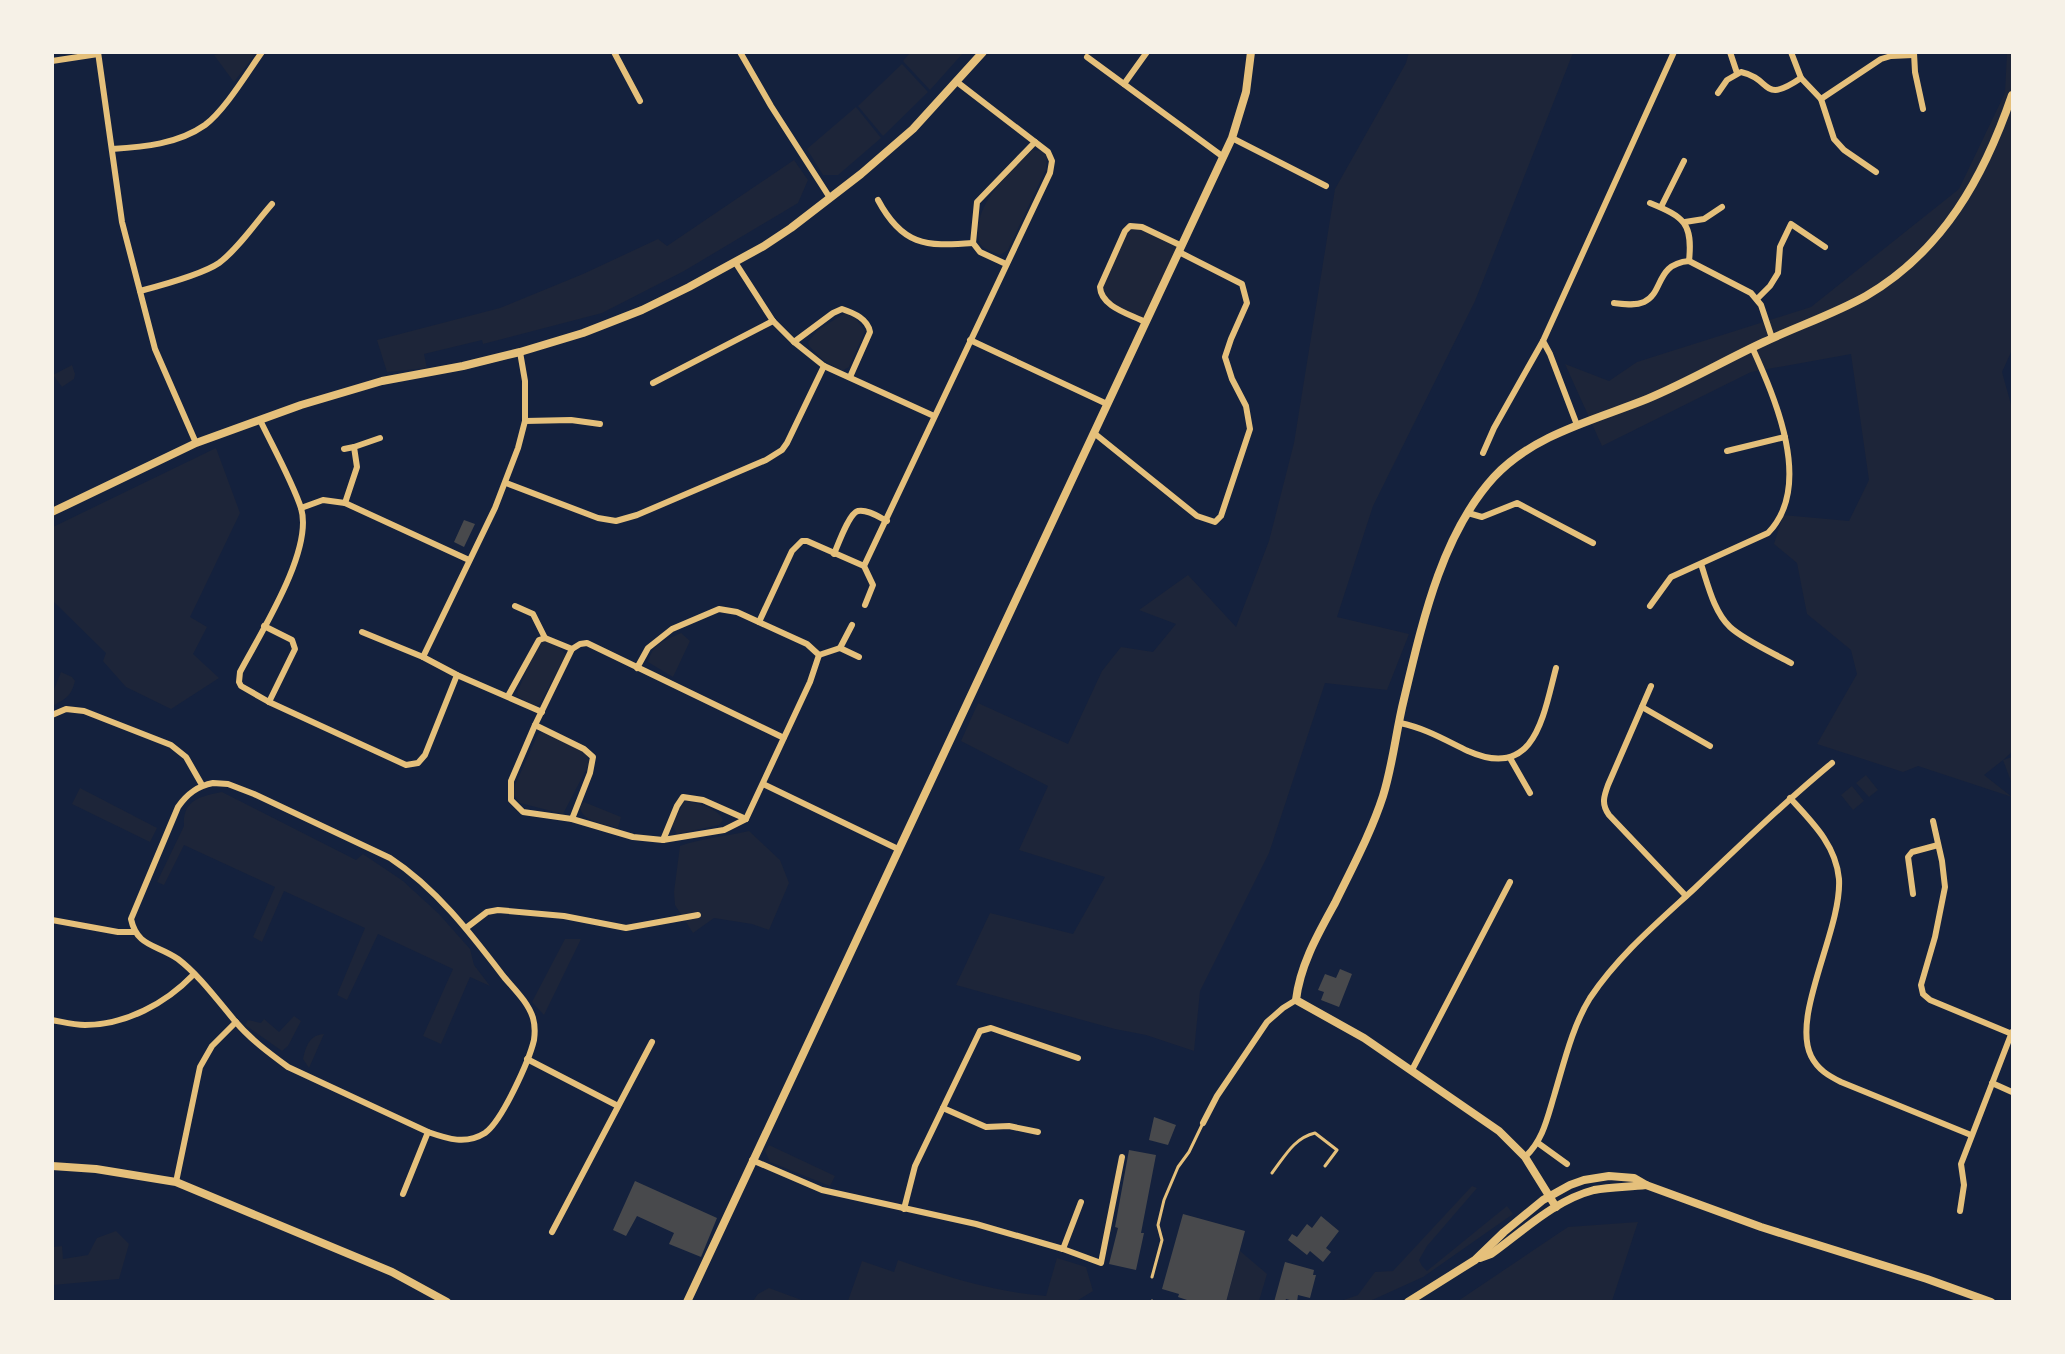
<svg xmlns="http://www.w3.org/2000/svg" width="2065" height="1354" font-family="'PT Sans Narrow',sans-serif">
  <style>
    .green { fill: #1d2539 }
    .building { fill: #48494c }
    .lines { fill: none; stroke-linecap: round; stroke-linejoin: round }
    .service { stroke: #e5c07b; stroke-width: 3 }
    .minor { stroke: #e5c07b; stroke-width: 6 }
    .tertiary { stroke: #e5c07b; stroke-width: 8 }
  </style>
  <rect width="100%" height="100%" fill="#14213d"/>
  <g class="green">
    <polygon points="1409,52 1573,53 1475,301 1373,506 1337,617 1409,634 1387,690 1325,683 1269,853 1200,991 1194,1051 1146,1035 1115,1029 956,985 990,913 1073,934 1105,877 1019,850 1048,786 961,741 978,703 1068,744 1102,671 1121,647 1153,652 1176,624 1139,610 1188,575 1236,627 1269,541 1294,443 1335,189 1406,63"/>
    <polygon points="221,53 256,53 234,82 214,55"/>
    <polygon points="910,53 910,52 963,53 930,90 903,61"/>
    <polygon points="2007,53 2012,53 2012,350 2002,372 2012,408 2012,752 2003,760 2012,757 2012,784 2003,760 1984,775 2012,797 1918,766 1903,772 1817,744 1857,674 1851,650 1807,614 1797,563 1774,544 1783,515 1849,521 1869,480 1851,354 1751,372 1602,446 1565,364 1609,381 1637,362 1811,307 1959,189 2005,93"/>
    <polygon points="902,64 928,92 883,136 858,106"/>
    <polygon points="856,107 881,138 838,175 823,175 807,149"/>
    <path d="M1032,150l10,1 5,6 -1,12 -38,81 -8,5c-6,-3 -16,-5 -20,-11 -2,-4 -2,-10 -2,-14 2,-34 32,-56 54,-80z"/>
    <polygon points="794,160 808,180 798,203 684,271 602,313 483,344 482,340 424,354 427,368 387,372 377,340 500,308 583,274 658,239 667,246"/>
    <polygon points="1135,225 1182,246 1145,322 1108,303 1100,294 1125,231"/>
    <polygon points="845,313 855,318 865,331 849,367 842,371 823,360 809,346 808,342 818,330"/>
    <polygon points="72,365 75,374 74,379 62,387 53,375"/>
    <polygon points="216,448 240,513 190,617 207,627 193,654 219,678 171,709 126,687 103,661 106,653 53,601 53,527"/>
    <path d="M681,633l9,8 -17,36 -25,-15c5,-19 16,-21 33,-29z"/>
    <path d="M541,641c10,0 21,7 25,14l-27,50 -5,1 -15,-9 -2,-4 20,-47z"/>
    <path d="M61,672l11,5 3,4c-4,16 -9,17 -22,25v-14z"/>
    <polygon points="543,732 582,749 590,762 563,814 520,803 514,795 515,785 538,734"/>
    <polygon points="1866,775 1878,790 1869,797 1856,783"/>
    <polygon points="1852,786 1864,801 1853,810 1841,795"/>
    <polygon points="80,788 157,828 150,842 72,804"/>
    <path d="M222,792l134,68 7,-6 40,27 36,33 31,35 4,16 16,21 -20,-9 -29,67 -18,-8 30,-67 -75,-35 -31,66 -10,-5 28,-67 -81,-37 -22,51 -9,-5 22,-50 -91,-42 -20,40 -7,-3 27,-56c-2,-26 17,-30 38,-34z"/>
    <path d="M687,801c11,2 32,8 36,19l-4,5 -42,9 -5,-9 12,-23z"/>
    <path d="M584,802l37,15 -3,11c-13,-4 -37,-6 -38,-22z"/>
    <path d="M749,831l31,29 9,23 -20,47 -17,-6 -38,-6 -21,15 -18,-28 -1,-13 6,-46c18,-7 48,-10 69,-15z"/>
    <polygon points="565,939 581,939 544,1015 532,1002"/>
    <polygon points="294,1016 301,1021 288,1046 282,1051 245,1025 248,1020 261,1023 264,1019 279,1032"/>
    <path d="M324,1034l-15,34 -6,-9c3,-14 7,-24 21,-25z"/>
    <polygon points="769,1145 835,1176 830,1186 770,1162 765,1151"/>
    <polygon points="1472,1186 1477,1188 1427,1246 1419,1260 1422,1266 1427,1271 1507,1206 1513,1214 1423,1277 1370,1301 1341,1301 1358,1295 1375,1272 1393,1271"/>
    <polygon points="1638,1222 1612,1301 1458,1301 1568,1227"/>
    <polygon points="116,1231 129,1244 119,1279 53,1285 53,1247 62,1246 63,1259 88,1255 97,1238"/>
    <polygon points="1240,1251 1267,1274 1259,1301 1226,1302"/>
    <path d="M1057,1258l29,9 7,24 -18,11 -227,-1 14,-40 32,11 4,-12c49,17 97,32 148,36z"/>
    <polygon points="769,1288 804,1301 753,1301 758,1294"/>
  </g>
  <g class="building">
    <polygon points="464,520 475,524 464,547 454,542"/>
    <polygon points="1340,969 1352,974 1339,1007 1321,1000 1324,992 1318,990 1325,974 1336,978"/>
    <polygon points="1154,1117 1176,1125 1168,1145 1149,1140"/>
    <polygon points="1129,1150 1156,1155 1141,1233 1144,1233 1136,1270 1109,1264 1118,1228 1115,1227"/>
    <polygon points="635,1181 717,1218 701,1257 669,1244 674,1233 637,1216 626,1236 613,1230"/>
    <polygon points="1183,1214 1245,1231 1226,1302 1193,1302 1178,1297 1179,1294 1162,1289"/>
    <polygon points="1321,1216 1339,1231 1326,1248 1331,1252 1323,1262 1310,1251 1307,1255 1288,1240 1292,1234 1297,1237 1307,1224 1312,1228"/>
    <polygon points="1285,1262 1314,1270 1313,1275 1316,1275 1310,1298 1298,1295 1297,1302 1286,1299 1285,1302 1274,1302"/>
  </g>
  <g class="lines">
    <g class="service">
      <path d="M1272,1173c13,-17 22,-35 43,-40l22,17 -12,16"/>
      <polyline points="1152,1277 1162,1240 1158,1225 1164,1200 1178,1167 1189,1152 1203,1123"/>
      <polyline points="1152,1302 1152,1301"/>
    </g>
    <g class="minor">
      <polyline points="98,52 122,222 155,349 196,443"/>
      <polyline points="614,52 640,101"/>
      <polyline points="740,52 771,106 830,198"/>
      <polyline points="1730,52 1737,73"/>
      <polyline points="1791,52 1801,78 1821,99 1834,139 1844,150 1876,172"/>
      <polyline points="1914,53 1915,72 1923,109"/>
      <polyline points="1087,57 1222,156"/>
      <polyline points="52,61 98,54"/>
      <polyline points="1124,84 1147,52"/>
      <path d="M1718,93l9,-13 14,-8c32,7 20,33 60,6"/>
      <polyline points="1821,99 1881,59 1891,56 1913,55"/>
      <polyline points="1232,138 1326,186"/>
      <path d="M112,149c32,-2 66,-5 93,-24 20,-15 42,-52 57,-73"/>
      <path d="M878,200c24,45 47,47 95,43"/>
      <path d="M1650,203c34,14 43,20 39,58"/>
      <polyline points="1661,207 1684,161"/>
      <polyline points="1685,222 1704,219 1722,207"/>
      <polyline points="735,262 773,321 794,342 824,366 934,416"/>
      <polyline points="1006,264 980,252 973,243 977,202 1035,142"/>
      <path d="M140,291c19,-5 63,-17 79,-28 19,-14 37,-41 53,-59"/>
      <polyline points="1757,299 1770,286 1778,273 1780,247 1791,224 1825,247"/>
      <path d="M1614,303c10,1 21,3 30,-1 20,-9 11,-38 45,-41l62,32 10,12 11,33"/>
      <path d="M1145,322c-15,-8 -44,-15 -45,-35l25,-56 5,-5 12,1 40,19"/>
      <polyline points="970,340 1107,404"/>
      <path d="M794,342l39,-29 9,-4c12,4 26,10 28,23l-20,45"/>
      <polyline points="520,352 525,381 525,421 518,448 495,508 423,657 457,675 542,712"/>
      <polyline points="653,383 773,321"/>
      <path d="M260,420c13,27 32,61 41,88 13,42 -41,126 -61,164l-1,10 2,4 28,16 137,63 12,-2 7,-8 32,-80"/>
      <polyline points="525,421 571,420 600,424"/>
      <polyline points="1577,425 1550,354 1543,341 1674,52"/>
      <polyline points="1094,433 1197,516 1215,522 1221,516 1250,429 1246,406 1232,379 1225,357 1231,339 1247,303 1242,284 1179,252"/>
      <polyline points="344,449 354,447"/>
      <polyline points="1727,451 1785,437"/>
      <polyline points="1483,453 1494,428 1543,341"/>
      <polyline points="506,483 598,518 616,521 637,515 766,460 782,450 787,443 824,366"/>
      <polyline points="345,503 357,467 354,447 380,438"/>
      <polyline points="301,508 323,500 345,503 469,560"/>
      <polyline points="1468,513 1482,517 1517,503 1593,543"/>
      <path d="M834,554c4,-9 15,-41 24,-43 9,-2 21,6 29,10"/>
      <path d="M1701,564c7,21 13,48 29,63 14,13 43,26 61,36"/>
      <polyline points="864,566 873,585 865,605"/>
      <polyline points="515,606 533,614 545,638"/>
      <path d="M1650,606l21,-29 97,-44c46,-47 7,-135 -16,-186"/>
      <polyline points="759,622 792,551 802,541 807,541 864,566 1050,173 1052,161 1048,152 957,82"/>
      <polyline points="852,625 840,648 859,657"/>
      <polyline points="264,626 292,640 295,649 269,702"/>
      <polyline points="362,632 423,657"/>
      <polyline points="819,655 840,648"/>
      <polyline points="637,668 648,648 672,629 719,609 737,612 807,644 819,655 810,682 746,819 724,830 663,840 633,837 572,819 523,812 511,800 511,781 535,725 572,649 580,644 587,643 784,738"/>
      <path d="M1651,686l-43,99c-4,11 -7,19 1,30l77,81"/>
      <polyline points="508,696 539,640 545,638 572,649"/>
      <polyline points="1642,707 1710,746"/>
      <polyline points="52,715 66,709 84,711 171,745 186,757 202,785"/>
      <path d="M1400,723c25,5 45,17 68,28 67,30 75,-34 88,-83"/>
      <polyline points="535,725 584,749 593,757 590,773 572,819"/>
      <polyline points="1510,758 1530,793"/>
      <path d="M213,783l15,1 26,10 136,64c46,30 81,76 114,119 10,12 24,25 29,41 2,7 2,15 1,22 -5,21 -32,81 -49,93 -19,12 -37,6 -57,-1l-140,-65c-19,-14 -38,-28 -53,-46 -17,-20 -36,-46 -57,-62 -22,-15 -41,-12 -47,-40l47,-112c9,-13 19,-21 35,-24z"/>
      <polyline points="763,784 898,849"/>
      <path d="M1790,798c22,24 46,47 49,81 3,50 -48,136 -28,177 7,14 18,20 30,26l130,53"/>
      <polyline points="1933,821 1942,861 1945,887 1935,937 1921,985 1923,994 1930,1000 2012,1034"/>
      <polyline points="663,840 677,806 683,797 703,800 746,819"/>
      <polyline points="1913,894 1908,857 1912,852 1938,845"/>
      <polyline points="52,920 118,932 134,932"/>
      <polyline points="466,928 487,912 498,910 564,916 626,928 698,915"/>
      <path d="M52,1020c11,2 22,5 33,5 41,0 81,-22 108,-50"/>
      <polyline points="527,1059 618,1106"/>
      <polyline points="1412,1070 1510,882"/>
      <polyline points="1992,1083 2012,1092"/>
      <polyline points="943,1108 986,1127 1009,1126 1038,1132"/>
      <polyline points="1203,1123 1217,1096 1267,1022 1283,1008 1296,1000"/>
      <polyline points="1538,1143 1567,1164"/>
      <path d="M1525,1157c18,-17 22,-38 29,-61 10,-33 18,-69 36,-98 28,-42 67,-75 104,-109 45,-43 90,-86 138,-126"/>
      <polyline points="752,1160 822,1190 976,1224 1063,1249 1101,1263 1122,1157"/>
      <polyline points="176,1182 200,1067 212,1046 236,1022"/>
      <polyline points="403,1194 428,1132"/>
      <polyline points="904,1209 915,1166 980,1031 991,1028 1078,1058"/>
      <polyline points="1960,1211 1964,1185 1961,1164 2012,1032"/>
      <polyline points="552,1232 652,1042"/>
      <polyline points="1063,1249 1081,1202"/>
    </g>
    <g class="tertiary">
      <polyline points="52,512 196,443 301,405 382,381 463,366 520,352 583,333 642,310 689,287 764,246 791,228 861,174 913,129 983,52"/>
      <polyline points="52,1166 96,1169 176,1182 392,1272 447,1302"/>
      <path d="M1556,1207l-31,-50 -26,-26 -135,-93 -68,-38c4,-35 22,-66 39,-97 17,-35 36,-70 48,-107 10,-32 13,-65 21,-97 18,-75 37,-164 90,-222 40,-43 101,-57 153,-78 41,-17 78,-39 117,-57 34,-16 70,-28 102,-46 77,-45 118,-119 146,-201"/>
      <path d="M1480,1258l11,-4c32,-23 64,-54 103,-64 17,-3 35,-3 52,-5"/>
      <polyline points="687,1302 1232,138 1246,92 1251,52"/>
      <polyline points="1408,1302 1475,1260 1504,1232 1543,1200 1570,1185 1584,1180 1609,1176 1634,1178 1646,1185 1761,1227 1927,1279 1991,1302"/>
    </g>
  </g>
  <rect width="2065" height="1354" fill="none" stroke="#f6f1e7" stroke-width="108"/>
</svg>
